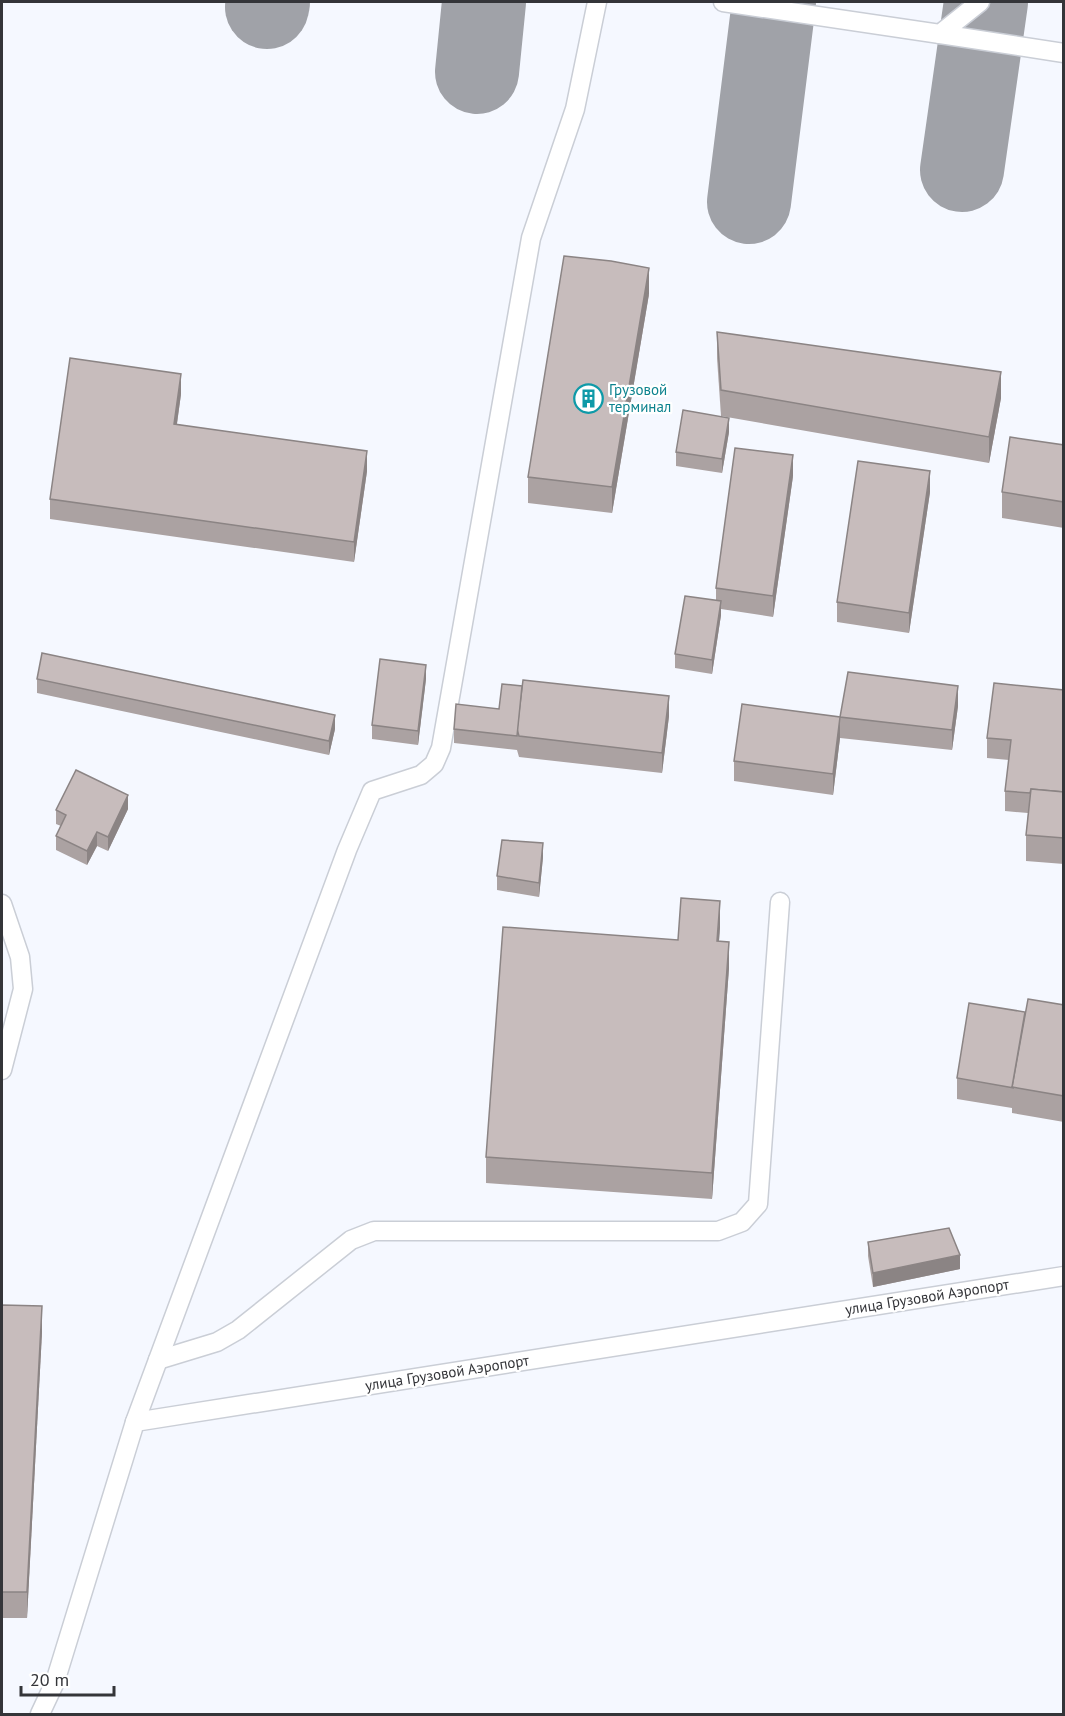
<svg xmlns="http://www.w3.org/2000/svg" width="1065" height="1716" font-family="'PT Sans',sans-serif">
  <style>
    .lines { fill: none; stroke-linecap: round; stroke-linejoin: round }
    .taxiway { stroke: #a0a2a8; stroke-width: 84 }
    .service-casing { stroke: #caced6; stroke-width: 21 }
    .service { stroke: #fff; stroke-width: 18 }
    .wall { fill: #aba2a2 }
    .shaded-wall { fill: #8b8484 }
    .building { fill: #c7bcbc; stroke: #8b8484; stroke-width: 1.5 }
    .labels { text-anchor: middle; stroke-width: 4.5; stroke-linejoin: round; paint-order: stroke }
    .culture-label { font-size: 15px; fill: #0d838f; stroke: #fff; text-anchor: start }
    .street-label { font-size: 15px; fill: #343539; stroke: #fff }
  </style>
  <rect width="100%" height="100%" fill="#f5f8ff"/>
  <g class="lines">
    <g class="taxiway">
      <polyline points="267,7 268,2"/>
      <polyline points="477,72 484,2"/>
      <polyline points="962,170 986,2"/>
      <polyline points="749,202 774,2"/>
    </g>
    <defs>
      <g id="service">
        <polyline points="723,2 940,34 980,2"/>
        <polyline points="940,34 1064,53"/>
        <polyline points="2,904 20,957 23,989 2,1070"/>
        <polyline points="158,1360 217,1342 238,1330 351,1240 374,1231 718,1231 742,1222 758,1204 780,902"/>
        <polyline points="135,1422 347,850 372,791 421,775 434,764 441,748 531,238 575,109 597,2"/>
        <polyline points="40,1714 55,1682 135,1422 1064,1276"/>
      </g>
    </defs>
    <use href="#service" class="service-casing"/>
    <use href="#service" class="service"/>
  </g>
  <g class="wall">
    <polygon points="649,294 612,513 528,503 528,477"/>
    <polygon points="717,332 1001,398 989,463 721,416 717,358"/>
    <polygon points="181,394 177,424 367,471 354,562 50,519 50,499"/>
    <polygon points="729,432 722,473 676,466 676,452"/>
    <polygon points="1064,445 1064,528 1002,518 1002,492"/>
    <polygon points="793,476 773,617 721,609 721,615 712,674 675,668 675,654 716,600 716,588"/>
    <polygon points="930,492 909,633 837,622 837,602"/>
    <polygon points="37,679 335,729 329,755 37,693"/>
    <polygon points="426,679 418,745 372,739 372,725"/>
    <polygon points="1064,690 1064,864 1026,861 1026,835 1028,813 1005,811 1005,791 1009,760 987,758 987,738"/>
    <polygon points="958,706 952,750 840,738 833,795 734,781 734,761 840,717"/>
    <polygon points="499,709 669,716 662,773 519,757 517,750 454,743 454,729"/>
    <polygon points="128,809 108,851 97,846 87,865 56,850 56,836 61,826 56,824 56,810"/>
    <polygon points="543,857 539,897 497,890 497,876"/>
    <polygon points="720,927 719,941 729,968 712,1199 486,1183 486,1157 678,940"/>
    <polygon points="1064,1005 1064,1122 1012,1113 1012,1108 957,1099 957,1078 1025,1012"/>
    <polygon points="868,1242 960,1269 873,1287 868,1256"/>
    <polygon points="2,1305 42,1332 27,1618 2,1618"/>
  </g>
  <g class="shaded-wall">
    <polygon points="649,268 649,294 612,513 612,487"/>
    <polygon points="1001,372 1001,398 989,463 989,437"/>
    <polygon points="181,374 181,394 174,444 174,424"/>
    <polygon points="729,418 729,432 722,473 722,459"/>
    <polygon points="367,451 367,471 354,562 354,542"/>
    <polygon points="793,455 793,476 773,617 773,596"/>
    <polygon points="930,471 930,492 909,633 909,613"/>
    <polygon points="721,601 721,615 712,674 712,660"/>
    <polygon points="426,665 426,679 418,745 418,731"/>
    <polygon points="958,686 958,706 952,750 952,730"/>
    <polygon points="669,696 669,716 662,773 662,753"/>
    <polygon points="335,715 335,729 329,755 329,741"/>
    <polygon points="840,717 840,738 833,795 833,774"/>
    <polygon points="128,795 128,809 108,851 108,837"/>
    <polygon points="97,832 97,846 87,865 87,851"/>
    <polygon points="543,843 543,857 539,897 539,883"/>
    <polygon points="720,901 720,927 717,967 717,941"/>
    <polygon points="729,942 729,968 712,1199 712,1173"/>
    <polygon points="960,1255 960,1269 873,1287 873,1273"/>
    <polygon points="42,1306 42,1332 27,1618 27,1592"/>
  </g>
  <g class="building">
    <polygon points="564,256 611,261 649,268 612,487 528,477"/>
    <polygon points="717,332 1001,372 989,437 721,390"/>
    <polygon points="70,358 181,374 174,424 367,451 354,542 50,499"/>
    <polygon points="683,410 729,418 722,459 676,452"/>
    <polygon points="1010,437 1064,445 1064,502 1002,492"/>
    <polygon points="735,448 793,455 773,596 716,588"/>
    <polygon points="858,461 930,471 909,613 837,602"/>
    <polygon points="685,596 721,601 712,660 675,654"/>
    <polygon points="42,653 335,715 329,741 37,679"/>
    <polygon points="380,659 426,665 418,731 372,725"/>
    <polygon points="848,672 958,686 952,730 840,717"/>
    <polygon points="523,680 669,696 662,753 519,736 517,729"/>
    <polygon points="994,683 1064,690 1064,792 1031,789 1030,793 1005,791 1011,740 987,738"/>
    <polygon points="502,684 522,686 517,736 454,729 456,704 499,709"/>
    <polygon points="742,704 840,717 833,774 734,761"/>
    <polygon points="76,770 128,795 108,837 97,832 87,851 56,836 66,815 56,810"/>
    <polygon points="1031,789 1064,792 1064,838 1026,835"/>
    <polygon points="502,840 543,843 539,883 497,876"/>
    <polygon points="681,898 720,901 717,941 729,942 712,1173 486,1157 503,927 678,940"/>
    <polygon points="1028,999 1064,1005 1064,1096 1012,1087"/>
    <polygon points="969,1003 1025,1012 1012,1087 1014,1088 957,1078"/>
    <polygon points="949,1228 960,1255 873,1273 868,1242"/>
    <polygon points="2,1305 42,1306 27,1592 2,1592"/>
  </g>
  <defs>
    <symbol id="building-ring" viewBox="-11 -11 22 22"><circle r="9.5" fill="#fff" stroke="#0f9aa8" stroke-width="1.5"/><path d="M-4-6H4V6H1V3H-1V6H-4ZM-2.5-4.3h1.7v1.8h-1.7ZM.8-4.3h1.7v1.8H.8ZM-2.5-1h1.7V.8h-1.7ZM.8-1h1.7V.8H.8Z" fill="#0f9aa8"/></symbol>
  </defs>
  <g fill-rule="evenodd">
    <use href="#building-ring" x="572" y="382" width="33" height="33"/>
  </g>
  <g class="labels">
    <g class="culture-label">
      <text x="609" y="395">Грузовой<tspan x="609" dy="17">терминал</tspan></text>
    </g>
    <g class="street-label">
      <text transform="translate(927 1297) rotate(-9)" y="5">улица Грузовой Аэропорт</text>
      <text transform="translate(447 1373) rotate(-9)" y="5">улица Грузовой Аэропорт</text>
    </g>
  </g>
  <rect width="1065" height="1716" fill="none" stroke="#343539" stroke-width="6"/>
  <path d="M21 1686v9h93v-9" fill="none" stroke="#343539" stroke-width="3"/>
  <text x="30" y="1686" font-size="18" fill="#343539" stroke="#ffffff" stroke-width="4.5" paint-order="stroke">20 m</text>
</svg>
